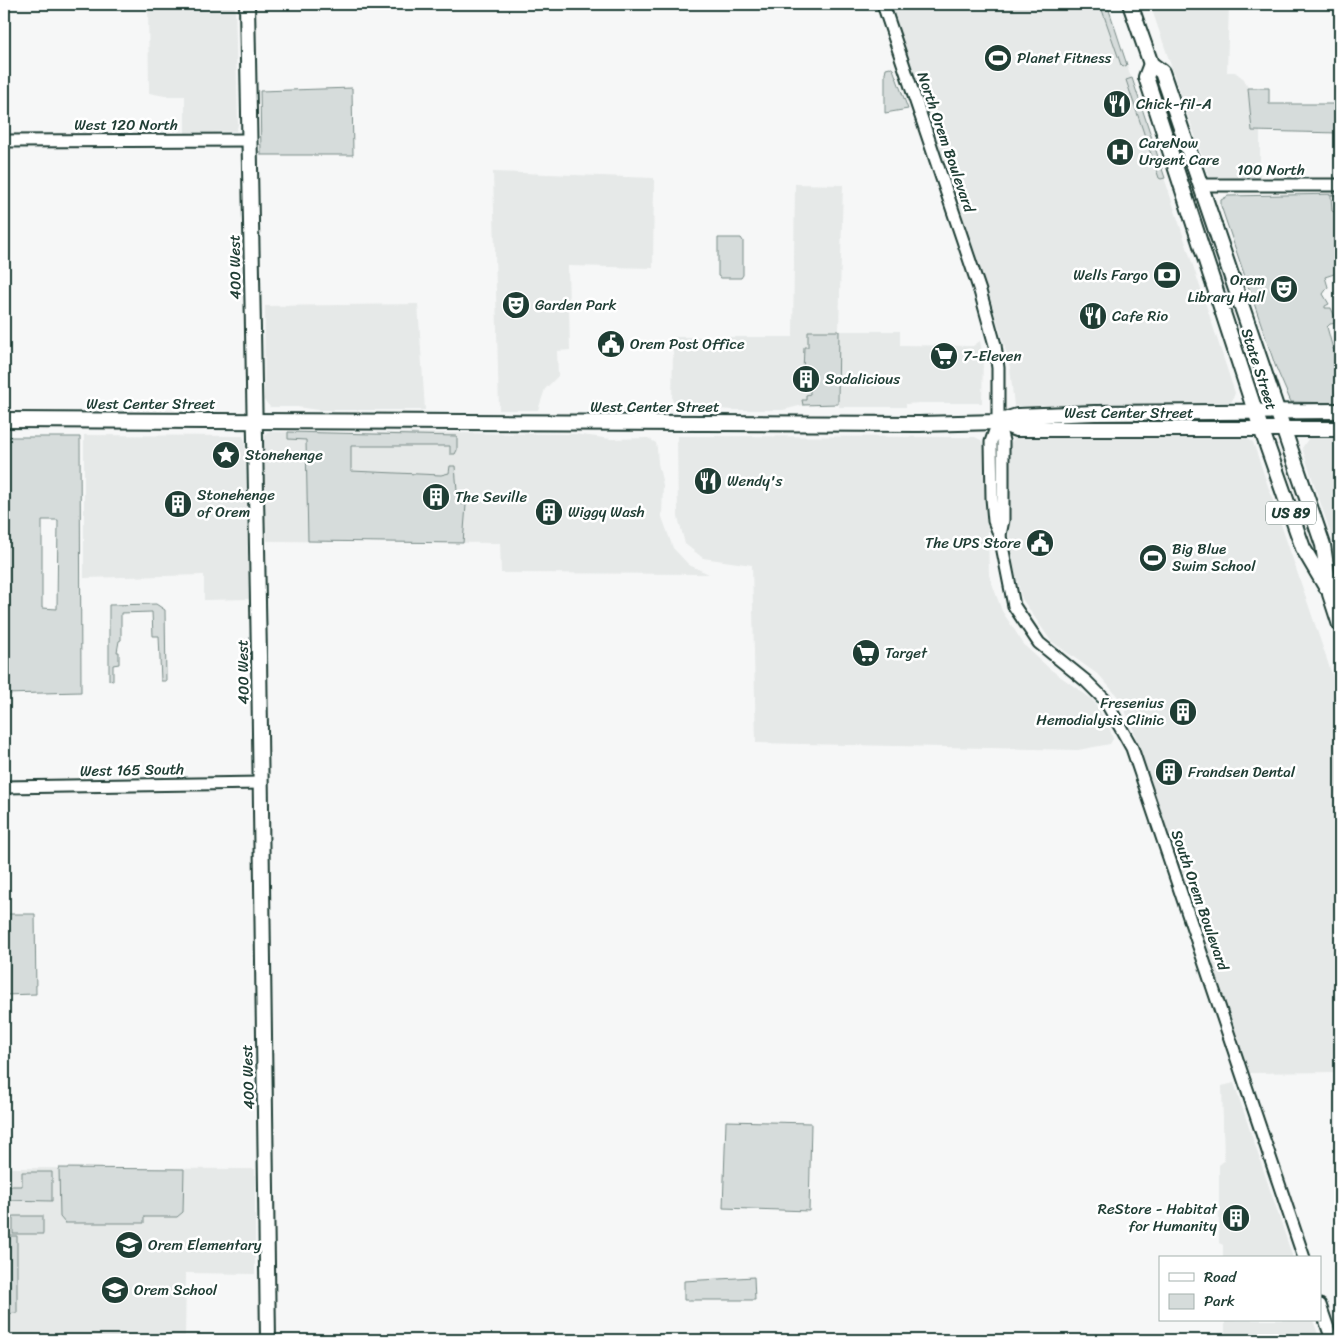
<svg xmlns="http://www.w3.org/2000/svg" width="1344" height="1344" font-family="Sriracha,sans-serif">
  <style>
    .built { fill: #e6e9e8 }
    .green { fill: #d6dcdb; stroke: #7a8c88; fill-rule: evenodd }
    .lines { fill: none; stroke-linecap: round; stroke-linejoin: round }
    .minor-casing { stroke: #1f3d34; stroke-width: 15 }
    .major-casing { stroke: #1f3d34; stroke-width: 18 }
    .minor { stroke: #fff; stroke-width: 11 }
    .major { stroke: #fff; stroke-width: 14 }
    .labels { text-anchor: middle; stroke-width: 5; stroke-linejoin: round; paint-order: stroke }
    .shield { fill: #fff; stroke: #627771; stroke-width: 1 }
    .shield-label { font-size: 14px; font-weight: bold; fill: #1f3d34 }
    .poi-label { font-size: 15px; fill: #1f3d34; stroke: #fff; text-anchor: start }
    .street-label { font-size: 15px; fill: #1f3d34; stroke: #fff }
  </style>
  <rect width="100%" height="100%" fill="#f6f7f7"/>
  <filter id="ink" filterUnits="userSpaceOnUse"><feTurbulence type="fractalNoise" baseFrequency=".02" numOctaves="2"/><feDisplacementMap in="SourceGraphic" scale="10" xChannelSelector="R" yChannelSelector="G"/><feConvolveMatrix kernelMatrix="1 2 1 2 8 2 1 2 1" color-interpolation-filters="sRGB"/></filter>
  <g filter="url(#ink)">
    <g class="built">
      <polygon points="148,4 235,4 238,125 236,131 185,133 185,96 165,96 149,93"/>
      <polygon points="890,4 1107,4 1235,393 1232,401 1225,404 1014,406 1010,367 1000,330"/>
      <polygon points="1150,4 1229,4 1227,72 1235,72 1244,79 1248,88 1252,131 1260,131 1260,179 1209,177"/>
      <polygon points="493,172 654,178 653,268 568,266 570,350 557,351 558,376 545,389 538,410 499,410"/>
      <polygon points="795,184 843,185 839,331 900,331 900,345 973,346 980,341 983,356 982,403 920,403 906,404 906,407 839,407 839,331 808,331 808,347 804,347 803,372 809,372 810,394 806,400 802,400 803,405 783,410 731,410 676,405 672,400 673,352 671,337 793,337"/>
      <polygon points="418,304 425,410 318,410 297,407 270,407 264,400 265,306"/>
      <polygon points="271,432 575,434 611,439 648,438 656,443 657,448 658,463 663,485 662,517 673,548 689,565 709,574 501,573 500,543 267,541 264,439 266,433"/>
      <polygon points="84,435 243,436 245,441 249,599 204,600 204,575 84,578"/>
      <polygon points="1018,435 1245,437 1253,442 1340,698 1340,1072 1248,1073 1131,723 1118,697 1100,676 1051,641 1022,599 1009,551 1009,444"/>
      <polygon points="677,436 975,437 981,440 986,449 989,575 1002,611 1025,646 1050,669 1093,700 1110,729 1113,739 1110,744 1078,750 756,743 752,565 703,558 685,544 678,517"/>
      <polygon points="1310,436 1340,436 1340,561 1302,448"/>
      <polygon points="1234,1083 1257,1151 1293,1258 1223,1258 1223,1245 1219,1243 1219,1165 1224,1161 1222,1086"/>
      <polygon points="4,1168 255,1169 255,1274 186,1273 185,1340 5,1340"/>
      <polygon points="1225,1320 1313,1320 1320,1340 1225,1340"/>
    </g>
    <g class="green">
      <polygon points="1100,4 1107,4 1127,65 1123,67 1121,65"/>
      <polygon points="890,67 893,69 908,109 885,113 885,73 886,68"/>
      <polygon points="1132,78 1165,178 1161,179 1159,178 1126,80"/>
      <polygon points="352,88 353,155 261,155 260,91"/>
      <polygon points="1248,88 1269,88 1269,104 1334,104 1334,110 1340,110 1340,133 1252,131"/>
      <polygon points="1340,194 1340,209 1336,206 1336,195 1331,195 1332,211 1340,214 1340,282 1337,273 1325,277 1328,287 1323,294 1329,304 1325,306 1325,308 1331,308 1338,323 1330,324 1327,327 1333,349 1336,352 1340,351 1340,403 1291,402 1275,365 1221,206 1221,200 1228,196"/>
      <polygon points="718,238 741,238 743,241 743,275 741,278 721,278 718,276"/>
      <polygon points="808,331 839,331 838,404 803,405 802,400 806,400 806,395 810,394 809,372 803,372 804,347 808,347"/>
      <polygon points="288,432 457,436 457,450 455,454 450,454 450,446 351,446 351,471 441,475 449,473 450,466 455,466 458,503 466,505 463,543 308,541 306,440 288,439"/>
      <path d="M4,437h76l1,255 -77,2zM42,520h16l-1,89 -15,-1z"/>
      <polygon points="156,604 165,610 166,681 161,681 159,636 153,636 152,612 121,613 121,640 119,641 117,652 119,652 119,664 113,665 113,681 109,680 109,605"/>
      <polygon points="4,914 35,914 36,994 4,995"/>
      <polygon points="726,1121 811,1123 809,1211 723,1208"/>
      <polygon points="59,1168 184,1169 183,1212 177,1217 144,1217 144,1223 65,1223 60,1217"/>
      <polygon points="22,1172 52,1172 52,1201 4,1200 4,1186 22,1186"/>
      <rect x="13" y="1216" width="30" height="18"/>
      <polygon points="4,1219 4,1236 17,1236 17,1313 5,1314 5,1340"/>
      <polygon points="754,1277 755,1300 684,1300 684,1281"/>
    </g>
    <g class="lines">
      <defs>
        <g id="minor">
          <polyline points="883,4 980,291 995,345 998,368 998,422 1003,441 1003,520 1000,535"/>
          <polyline points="4,141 249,140"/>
          <polyline points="1201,185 1340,185"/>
          <polyline points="998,422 991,442 992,498 994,521 1000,536 1014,606 1039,643 1086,681 1105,700 1132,748 1304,1258"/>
          <polyline points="4,787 261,783"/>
          <polyline points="1320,1305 1332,1340"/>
        </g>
        <g id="major">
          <polyline points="247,4 259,656 268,1340"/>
          <polyline points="1130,4 1151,64 1162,72 1323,545 1330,594 1340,625"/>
          <polyline points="1151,64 1146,77 1255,411 1303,548 1326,587"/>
          <polyline points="4,420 919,424 998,422 1017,416 1095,413 1340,411"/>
          <polyline points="998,422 1016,429 1340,429"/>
        </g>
      </defs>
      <use href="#minor" class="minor-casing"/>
      <use href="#major" class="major-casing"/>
      <use href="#minor" class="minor"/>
      <use href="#major" class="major"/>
    </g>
  </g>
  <defs>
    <symbol id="stadium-disc" viewBox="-11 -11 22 22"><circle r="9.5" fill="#1f3d34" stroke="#fff"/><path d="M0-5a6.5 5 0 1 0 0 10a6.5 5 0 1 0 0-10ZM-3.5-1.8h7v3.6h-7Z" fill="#fff"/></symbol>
    <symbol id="restaurant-disc" viewBox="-11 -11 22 22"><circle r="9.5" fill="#1f3d34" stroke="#fff"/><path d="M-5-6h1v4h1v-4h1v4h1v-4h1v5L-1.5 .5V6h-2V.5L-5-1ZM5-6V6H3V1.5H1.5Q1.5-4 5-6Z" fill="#fff"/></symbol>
    <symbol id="hospital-disc" viewBox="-11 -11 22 22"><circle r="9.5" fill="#1f3d34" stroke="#fff"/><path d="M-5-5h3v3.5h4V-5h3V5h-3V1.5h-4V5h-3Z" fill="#fff"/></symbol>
    <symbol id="bank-disc" viewBox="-11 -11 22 22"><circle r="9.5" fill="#1f3d34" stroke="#fff"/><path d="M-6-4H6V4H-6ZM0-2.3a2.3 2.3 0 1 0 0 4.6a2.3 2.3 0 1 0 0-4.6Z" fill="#fff"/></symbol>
    <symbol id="theatre-disc" viewBox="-11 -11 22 22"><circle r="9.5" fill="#1f3d34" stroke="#fff"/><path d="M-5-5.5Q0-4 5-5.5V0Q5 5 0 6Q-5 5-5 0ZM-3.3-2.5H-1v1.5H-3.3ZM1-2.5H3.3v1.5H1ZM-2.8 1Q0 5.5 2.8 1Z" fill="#fff"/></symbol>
    <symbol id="civic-disc" viewBox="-11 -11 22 22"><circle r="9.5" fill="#1f3d34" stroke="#fff"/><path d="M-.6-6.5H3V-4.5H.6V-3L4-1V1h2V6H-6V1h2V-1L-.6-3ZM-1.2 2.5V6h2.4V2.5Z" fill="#fff"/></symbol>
    <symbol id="supermarket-disc" viewBox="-11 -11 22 22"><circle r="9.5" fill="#1f3d34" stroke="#fff"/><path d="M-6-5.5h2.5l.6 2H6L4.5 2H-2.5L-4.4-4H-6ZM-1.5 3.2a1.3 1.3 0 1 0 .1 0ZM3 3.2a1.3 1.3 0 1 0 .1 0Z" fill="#fff"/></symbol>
    <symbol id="building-disc" viewBox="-11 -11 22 22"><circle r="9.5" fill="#1f3d34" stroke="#fff"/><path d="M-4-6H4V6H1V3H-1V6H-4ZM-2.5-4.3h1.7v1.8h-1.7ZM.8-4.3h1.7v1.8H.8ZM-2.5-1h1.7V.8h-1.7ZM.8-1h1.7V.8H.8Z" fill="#fff"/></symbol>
    <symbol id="sight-disc" viewBox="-11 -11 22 22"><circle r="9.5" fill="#1f3d34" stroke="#fff"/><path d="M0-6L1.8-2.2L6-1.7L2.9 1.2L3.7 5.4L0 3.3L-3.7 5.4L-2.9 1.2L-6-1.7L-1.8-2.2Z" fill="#fff"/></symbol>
    <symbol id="school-disc" viewBox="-11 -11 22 22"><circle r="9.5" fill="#1f3d34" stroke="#fff"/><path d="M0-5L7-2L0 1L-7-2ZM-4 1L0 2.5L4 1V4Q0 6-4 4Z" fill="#fff"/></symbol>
  </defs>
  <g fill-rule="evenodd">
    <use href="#stadium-disc" x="982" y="42" width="32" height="32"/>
    <use href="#restaurant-disc" x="1101" y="88" width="32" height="32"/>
    <use href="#hospital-disc" x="1104" y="136" width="32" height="32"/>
    <use href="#bank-disc" x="1151" y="259" width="32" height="32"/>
    <use href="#theatre-disc" x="1268" y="273" width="32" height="32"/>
    <use href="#theatre-disc" x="500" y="289" width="32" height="32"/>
    <use href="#restaurant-disc" x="1077" y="300" width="32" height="32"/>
    <use href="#civic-disc" x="595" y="328" width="32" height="32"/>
    <use href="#supermarket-disc" x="928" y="340" width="32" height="32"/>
    <use href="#building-disc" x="790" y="363" width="32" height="32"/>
    <use href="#sight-disc" x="210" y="439" width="32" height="32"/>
    <use href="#restaurant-disc" x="692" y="465" width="32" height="32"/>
    <use href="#building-disc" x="420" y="481" width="32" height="32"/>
    <use href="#building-disc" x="162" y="488" width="32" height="32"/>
    <use href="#building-disc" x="533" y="496" width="32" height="32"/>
    <use href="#civic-disc" x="1024" y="527" width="32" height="32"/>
    <use href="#stadium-disc" x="1137" y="542" width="32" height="32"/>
    <use href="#supermarket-disc" x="850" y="637" width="32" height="32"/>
    <use href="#building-disc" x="1167" y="696" width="32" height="32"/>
    <use href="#building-disc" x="1153" y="756" width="32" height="32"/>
    <use href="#building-disc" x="1220" y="1202" width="32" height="32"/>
    <use href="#school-disc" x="113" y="1229" width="32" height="32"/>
    <use href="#school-disc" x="99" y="1274" width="32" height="32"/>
  </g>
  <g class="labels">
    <rect class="shield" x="1266" y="501.5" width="50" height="23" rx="4"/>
    <g class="shield-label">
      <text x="1291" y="518">US 89</text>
    </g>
    <g class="poi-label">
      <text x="1017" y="63">Planet Fitness</text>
      <text x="1136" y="109">Chick-fil-A</text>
      <text x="1139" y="148">CareNow<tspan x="1139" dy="17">Urgent Care</tspan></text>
      <text x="1148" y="280" text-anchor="end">Wells Fargo</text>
      <text x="1265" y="285" text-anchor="end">Orem<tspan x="1265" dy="17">Library Hall</tspan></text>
      <text x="535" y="310">Garden Park</text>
      <text x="1112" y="321">Cafe Rio</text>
      <text x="630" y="349">Orem Post Office</text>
      <text x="963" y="361">7-Eleven</text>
      <text x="825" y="384">Sodalicious</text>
      <text x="245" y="460">Stonehenge</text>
      <text x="727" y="486">Wendy's</text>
      <text x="197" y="500">Stonehenge<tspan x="197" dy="17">of Orem</tspan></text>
      <text x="455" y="502">The Seville</text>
      <text x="568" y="517">Wiggy Wash</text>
      <text x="1021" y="548" text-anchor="end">The UPS Store</text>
      <text x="1172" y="554">Big Blue<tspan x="1172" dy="17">Swim School</tspan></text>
      <text x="885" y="658">Target</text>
      <text x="1164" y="708" text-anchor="end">Fresenius<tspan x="1164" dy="17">Hemodialysis Clinic</tspan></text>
      <text x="1188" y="777">Frandsen Dental</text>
      <text x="1217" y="1214" text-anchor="end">ReStore - Habitat<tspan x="1217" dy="17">for Humanity</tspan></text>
      <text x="148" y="1250">Orem Elementary</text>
      <text x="134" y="1295">Orem School</text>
    </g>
    <g class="street-label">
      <text x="126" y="130">West 120 North</text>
      <text transform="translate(946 142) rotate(71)" y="5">North Orem Boulevard</text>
      <text x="1271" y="175">100 North</text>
      <text transform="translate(235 267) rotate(-91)" y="5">400 West</text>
      <text transform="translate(1259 369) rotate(72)" y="5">State Street</text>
      <text x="151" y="409">West Center Street</text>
      <text x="655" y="412">West Center Street</text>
      <text x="1129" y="418">West Center Street</text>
      <text transform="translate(243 672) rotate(-91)" y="5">400 West</text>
      <text transform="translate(132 770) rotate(-1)" y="5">West 165 South</text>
      <text transform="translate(1200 900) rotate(71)" y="5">South Orem Boulevard</text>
      <text transform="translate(248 1077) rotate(-92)" y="5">400 West</text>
    </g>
  </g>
  <rect width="1344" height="1344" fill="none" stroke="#fff" stroke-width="20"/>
  <rect x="10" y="10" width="1324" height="1324" fill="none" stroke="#1f3d34" stroke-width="2" filter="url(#ink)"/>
  <rect x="1159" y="1256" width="162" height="65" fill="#ffffff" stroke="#a5b1ae"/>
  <rect x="1169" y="1273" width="25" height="8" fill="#ffffff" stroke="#a5b1ae"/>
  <text x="1204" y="1282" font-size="15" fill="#1f3d34">Road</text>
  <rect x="1169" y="1294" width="25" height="15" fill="#d6dcdb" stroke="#a5b1ae"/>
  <text x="1204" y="1306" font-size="15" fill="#1f3d34">Park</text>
</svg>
